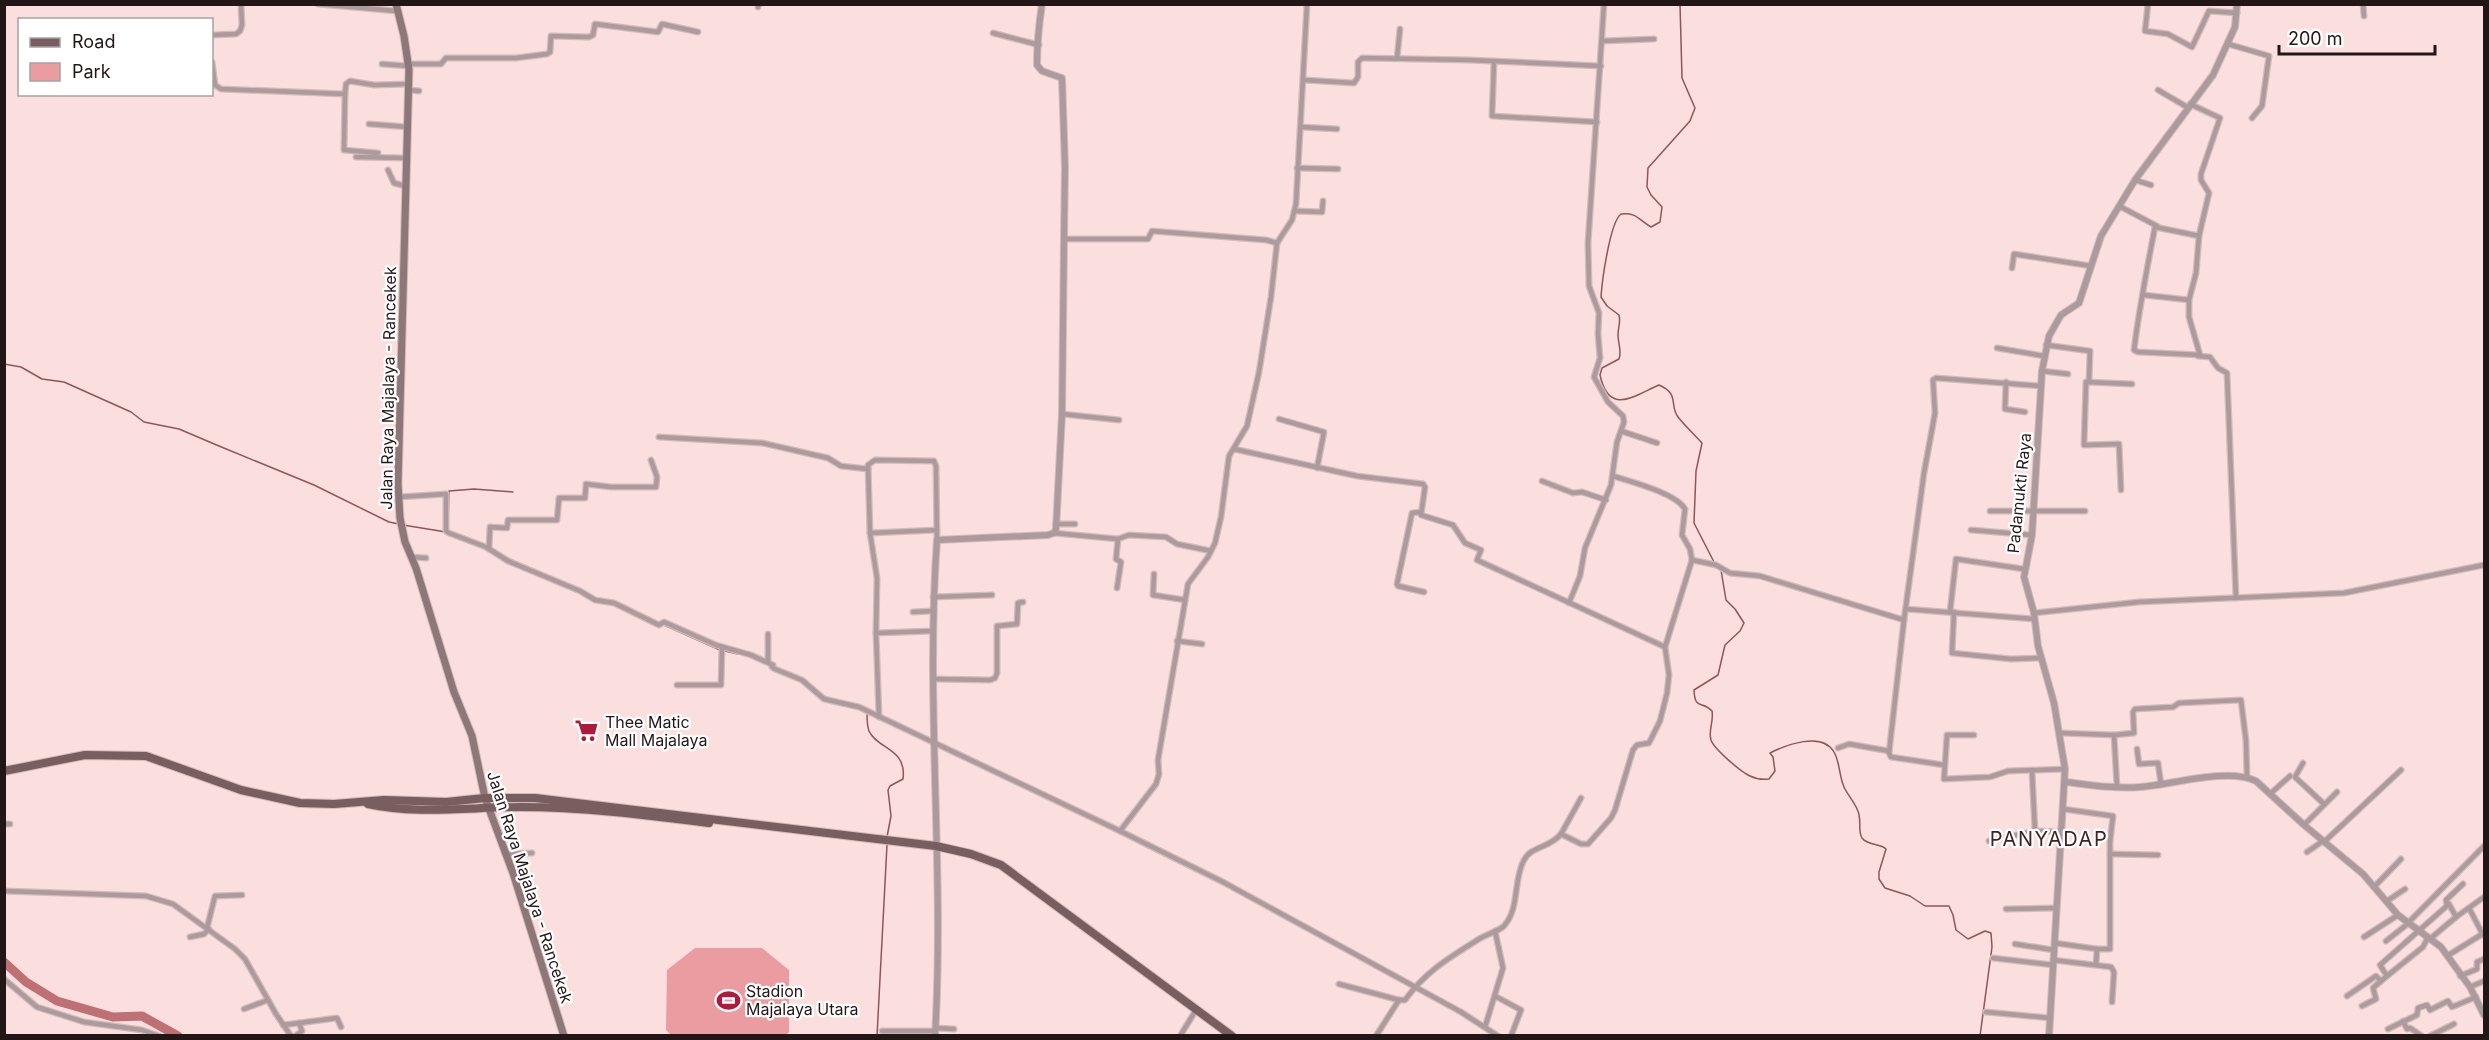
<svg xmlns="http://www.w3.org/2000/svg" width="2489" height="1040" font-family="Inter,sans-serif">
  <style>
    .green { fill: #eb9ca1 }
    .lines { fill: none; stroke-linecap: round; stroke-linejoin: round }
    .stream { stroke: #905559; stroke-width: 1.5 }
    .river { stroke: #be7075; stroke-width: 9 }
    .minor-casing { stroke: #d4baba; stroke-width: 7 }
    .tertiary-casing { stroke: #d4baba; stroke-width: 8 }
    .secondary-casing { stroke: #d4baba; stroke-width: 9 }
    .primary-casing { stroke: #d4baba; stroke-width: 10 }
    .minor { stroke: #ab9b9c; stroke-width: 4.5 }
    .tertiary { stroke: #ab9b9c; stroke-width: 6 }
    .secondary { stroke: #8d7778; stroke-width: 7 }
    .primary { stroke: #785e5f; stroke-width: 8 }
    .labels { text-anchor: middle; stroke-width: 4.5; stroke-linejoin: round; paint-order: stroke }
    .street-label { font-size: 16px; fill: #231617; stroke: #fff }
    .poi-label { font-size: 16px; fill: #231617; stroke: #fff; text-anchor: start }
    .quarter-label { font-size: 20px; letter-spacing: 1.5px; fill: #3e2325; stroke: #fff }
  </style>
  <rect width="100%" height="100%" fill="#fbdede"/>
  <polygon class="green" points="695,948 762,948 789,970 789,1032 785,1036 672,1036 666,1030 667,970"/>
  <g class="lines">
    <g class="stream">
      <path d="M1680,4l2,74 13,30 -5,13 -42,47 -1,19 4,8 11,12 -2,15 -9,5c-12,-7 -15,-15 -30,-13 -11,8 -19,67 -20,83l6,9 12,9c2,7 -1,12 -1,20 0,9 4,15 1,24l-17,9 -2,7c9,42 35,20 59,10 21,9 10,20 19,32 7,9 17,18 24,26l-6,28 -2,52 20,39"/>
      <polyline points="4,364 21,367 42,379 64,382 131,412 144,422 179,429 219,446 314,485 389,522 399,524"/>
      <polyline points="448,521 449,491 474,489 513,492"/>
      <polyline points="403,525 446,532"/>
      <polyline points="505,557 528,567"/>
      <path d="M1721,570l5,30 9,9 9,14 -4,8 -15,14 -7,30 -24,15c1,21 8,10 18,21 2,10 -4,20 -1,29 3,9 30,32 39,36 6,3 12,4 19,3l6,-8 -2,-14 -3,-4c16,-8 52,-22 64,-1 6,10 5,24 10,35 4,9 14,19 15,28 2,8 -1,16 3,23 6,8 18,5 24,11l-7,23v7l6,9 25,8 15,10h24l4,9 3,15 12,9 17,-8 6,2 1,14 -12,89"/>
      <polyline points="616,602 628,607"/>
      <polyline points="645,616 660,623"/>
      <polyline points="664,625 720,650"/>
      <polyline points="725,651 738,654"/>
      <polyline points="798,676 807,681"/>
      <path d="M867,712c0,6 0,14 2,19 8,18 38,17 34,48l-13,7 -2,4 3,26 -4,21"/>
      <polyline points="877,1036 887,845"/>
    </g>
    <polyline class="river" points="4,962 26,982 57,1001 113,1017 142,1016 178,1036"/>
    <defs>
      <g id="minor">
        <polyline points="318,4 397,11"/>
        <polyline points="2148,4 2145,31 2168,34 2192,47 2209,11 2237,13"/>
        <polyline points="2363,4 2364,16"/>
        <polyline points="758,7 759,4"/>
        <polyline points="993,33 1039,45"/>
        <polyline points="212,35 236,34 240,31 242,25 241,4"/>
        <polyline points="1602,41 1654,39"/>
        <polyline points="2228,44 2269,56 2262,106 2252,118"/>
        <polyline points="1397,58 1400,29"/>
        <polyline points="212,62 215,85 221,89 345,94 346,84 350,81 374,85 409,84"/>
        <polyline points="1494,62 1492,116 1597,122"/>
        <polyline points="382,64 409,66"/>
        <polyline points="408,64 441,64 446,58 516,58 547,54 550,52 551,36 589,37 593,35 595,24 658,32 662,24 698,32"/>
        <polyline points="1304,80 1354,83 1358,77 1358,62 1362,58 1469,60 1601,66"/>
        <polyline points="409,90 419,91"/>
        <polyline points="2158,90 2187,107"/>
        <polyline points="345,94 344,150 378,153"/>
        <polyline points="369,124 408,127"/>
        <polyline points="1301,127 1337,129"/>
        <polyline points="356,157 406,158"/>
        <polyline points="1297,168 1338,169"/>
        <polyline points="388,170 394,183 405,186"/>
        <polyline points="2135,180 2151,185"/>
        <polyline points="2119,206 2157,226"/>
        <polyline points="1295,211 1322,212 1323,201"/>
        <polyline points="1064,239 1148,239 1152,231 1266,240 1277,243"/>
        <polyline points="2012,268 2014,254 2091,266"/>
        <polyline points="2144,295 2189,300 2196,273 2199,236"/>
        <path d="M2189,300v17l11,38 -62,-3 -4,-2c5,-41 13,-82 21,-123l44,9 10,-43 -8,-13v-6l19,-56 -30,-14"/>
        <polyline points="2046,345 2090,351 2089,382"/>
        <polyline points="1997,348 2044,356"/>
        <polyline points="2198,356 2210,357 2218,368 2227,373 2236,598"/>
        <polyline points="2042,371 2068,374"/>
        <polyline points="2006,382 2005,409 2025,412"/>
        <polyline points="1062,414 1119,420"/>
        <polyline points="1279,419 1324,432 1317,468"/>
        <polyline points="1621,431 1657,443"/>
        <polyline points="659,437 762,443 828,458 841,466 868,469"/>
        <polyline points="1234,449 1357,476 1423,484 1425,487 1421,515 1453,525 1465,543 1481,550 1477,560 1665,647"/>
        <polyline points="1542,481 1573,493 1582,492 1606,500"/>
        <polyline points="2121,490 2119,444 2084,445 2086,382 2132,384"/>
        <polyline points="399,497 446,494 446,531 449,533 486,547 508,561 580,591 595,600 614,603 659,625 664,622 716,645 751,655 773,665 772,667 775,669 802,680 824,699 859,707 1120,831 1156,784 1159,774 1158,760 1188,584 1208,557 1215,543 1221,517 1229,456 1247,426 1259,372 1271,297 1277,243 1292,220 1296,204 1307,4"/>
        <polyline points="1990,511 2085,511"/>
        <polyline points="1421,512 1412,513 1397,584 1398,586 1424,592"/>
        <polyline points="1056,524 1075,524"/>
        <polyline points="1971,530 2032,535"/>
        <polyline points="870,533 937,530"/>
        <polyline points="1054,533 1118,539 1129,535 1166,537 1177,544 1211,551"/>
        <polyline points="489,549 490,527 507,528 508,520 557,520 559,498 585,498 586,484 611,487 656,487 657,477 651,460"/>
        <polyline points="411,557 426,558"/>
        <polyline points="1692,560 1716,565 1730,573 1760,576 1904,620 1924,473 1935,413 1933,380 1936,378 2041,386"/>
        <polyline points="1154,574 1153,595 1185,600"/>
        <polyline points="1117,588 1121,562 1116,559 1118,539"/>
        <polyline points="933,597 992,595"/>
        <polyline points="1569,603 1580,576 1585,548 1611,485 1617,442 1624,422 1623,416 1608,402 1594,377 1600,358 1598,334 1599,313 1589,286 1588,243 1604,4"/>
        <polyline points="1906,609 2034,619"/>
        <polyline points="913,612 933,611"/>
        <polyline points="1950,612 1956,559 2024,569"/>
        <polyline points="1954,612 1952,653 2011,659 2041,658"/>
        <polyline points="2034,613 2139,602 2344,593 2484,565"/>
        <polyline points="1904,620 1889,753 1891,757 1944,765"/>
        <polyline points="876,633 932,631"/>
        <polyline points="768,634 768,661"/>
        <polyline points="1177,641 1202,644"/>
        <polyline points="934,679 990,680 995,678 997,673 997,626 1017,624 1018,603 1023,602"/>
        <polyline points="677,685 721,685 722,647"/>
        <polyline points="879,717 876,633 877,578 870,533 868,465 875,460 934,461 936,466 937,540"/>
        <polyline points="2060,733 2114,735 2117,787"/>
        <polyline points="1974,735 1947,735 1944,779 1990,777 2008,771 2065,769"/>
        <polyline points="2114,735 2134,733 2133,712 2135,709 2173,707 2179,703 2241,700 2246,741 2247,776"/>
        <polyline points="1838,748 1849,744 1889,751"/>
        <polyline points="2137,749 2139,764 2158,763 2161,784"/>
        <polyline points="2303,763 2295,777 2324,804"/>
        <polyline points="2032,771 2035,831"/>
        <polyline points="2270,794 2290,776"/>
        <polyline points="2063,809 2113,816 2110,842 2110,949 2097,949"/>
        <polyline points="4,824 10,824"/>
        <polyline points="2304,825 2337,792"/>
        <polyline points="1120,831 1223,882 1461,1012 1498,1036"/>
        <polyline points="1561,834 1581,798"/>
        <polyline points="1989,841 2035,831 2062,832"/>
        <polyline points="2324,842 2401,770"/>
        <polyline points="2307,852 2323,841"/>
        <polyline points="505,854 532,853"/>
        <polyline points="2110,854 2158,855"/>
        <polyline points="2375,886 2401,859"/>
        <polyline points="4,891 146,896 173,904 235,949 245,959 276,1014 291,1036"/>
        <polyline points="2387,901 2405,889"/>
        <polyline points="2447,905 2446,900 2463,884"/>
        <polyline points="2469,908 2483,935"/>
        <polyline points="2006,909 2056,908"/>
        <polyline points="2456,917 2484,897"/>
        <polyline points="207,928 215,896 242,895"/>
        <polyline points="190,937 204,934 209,929"/>
        <polyline points="2364,937 2398,915"/>
        <polyline points="2386,941 2405,926 2484,846"/>
        <polyline points="2055,943 2097,949 2096,964"/>
        <polyline points="2015,944 2054,950"/>
        <polyline points="2447,956 2484,933"/>
        <polyline points="1993,958 2053,965"/>
        <polyline points="2053,960 2111,967 2114,972 2112,1002"/>
        <polyline points="2387,976 2423,947 2428,937"/>
        <polyline points="2460,976 2477,969 2477,962 2484,959"/>
        <polyline points="4,979 37,1007 84,1022 142,1030 159,1036"/>
        <polyline points="1339,984 1399,1000"/>
        <polyline points="2470,987 2484,981"/>
        <polyline points="1495,996 1521,1010 1511,1036"/>
        <polyline points="2347,996 2376,976 2381,981 2387,976 2380,965 2449,904 2456,917 2431,938"/>
        <polyline points="2362,1006 2376,999 2373,988 2381,981"/>
        <polyline points="244,1009 268,1000"/>
        <polyline points="1986,1012 2050,1018"/>
        <polyline points="2403,1021 2407,1029 2410,1028 2422,1036"/>
        <polyline points="299,1023 337,1018 341,1027"/>
        <polyline points="283,1025 299,1023 302,1031 295,1036"/>
        <polyline points="1485,1027 1503,968 1495,931"/>
        <polyline points="936,1028 954,1029"/>
        <polyline points="2388,1029 2417,1015 2418,1008 2427,1005 2430,1010 2448,1001 2452,1007 2476,997"/>
        <polyline points="882,1031 935,1031"/>
        <polyline points="1180,1036 1196,1010"/>
        <path d="M1376,1036l23,-36h6c21,-29 44,-42 74,-61 8,-5 18,-7 25,-13 16,-18 9,-46 20,-66 7,-14 26,-12 37,-26l20,10h7l23,-26 4,-8 18,-60 4,-5 12,-2 11,-22 7,-28 2,-18 -4,-28 27,-87 -2,-11 -8,-14 3,-26c-9,-16 -54,-27 -72,-33"/>
        <polyline points="2430,1036 2454,1024"/>
      </g>
      <g id="tertiary">
        <path d="M2066,782c25,3 49,7 74,5 31,-2 88,-20 116,-6l48,44 59,49 35,41 43,32 29,40 14,28"/>
        <path d="M935,1036c10,-166 -10,-331 2,-496l111,-5 6,-2 2,-4 6,-115 2,-175 1,-72 -3,-89 -20,-7 -5,-6c0,-19 2,-41 5,-61"/>
        <polyline points="2049,1036 2065,769 2054,703 2038,646 2034,613 2024,577 2032,535 2042,371 2049,336 2061,315 2079,303 2101,236 2135,180 2213,75 2235,27 2237,4"/>
      </g>
      <polyline id="secondary" points="396,4 404,36 409,70 398,484 400,518 405,542 416,568 454,692 472,736 485,798 513,873 564,1036"/>
      <g id="primary">
        <polyline points="4,771 85,755 146,756 241,790 300,803 334,804 384,800 446,802 485,798 535,798 936,846 971,854 1001,865 1232,1036"/>
        <path d="M368,804c50,11 102,3 152,3 63,0 126,8 189,16"/>
      </g>
    </defs>
    <use href="#minor" class="minor-casing"/>
    <use href="#tertiary" class="tertiary-casing"/>
    <use href="#secondary" class="secondary-casing"/>
    <use href="#primary" class="primary-casing"/>
    <use href="#minor" class="minor"/>
    <use href="#tertiary" class="tertiary"/>
    <use href="#secondary" class="secondary"/>
    <use href="#primary" class="primary"/>
  </g>
  <defs>
    <symbol id="supermarket-bare" viewBox="-9 -9 18 18"><path d="M-6-5.5h2.5l.6 2H6L4.5 2H-2.5L-4.4-4H-6ZM-1.5 3.2a1.3 1.3 0 1 0 .1 0ZM3 3.2a1.3 1.3 0 1 0 .1 0Z" fill="#ae1a3c" stroke="#fff" stroke-width="2.5" paint-order="stroke"/></symbol>
    <symbol id="stadium-bare" viewBox="-9 -9 18 18"><path d="M0-5a6.5 5 0 1 0 0 10a6.5 5 0 1 0 0-10ZM-3.5-1.8h7v3.6h-7Z" fill="#ae1a3c" stroke="#fff" stroke-width="2.5" paint-order="stroke"/></symbol>
  </defs>
  <g fill-rule="evenodd">
    <use href="#supermarket-bare" x="570" y="714" width="33" height="33"/>
    <use href="#stadium-bare" x="712" y="984" width="33" height="33"/>
  </g>
  <g class="labels">
    <g class="street-label">
      <text transform="translate(388 388) rotate(-89)" y="6">Jalan Raya Majalaya - Rancekek</text>
      <text transform="translate(2019 493) rotate(-84)" y="6">Padamukti Raya</text>
      <text transform="translate(530 887) rotate(72)" y="6">Jalan Raya Majalaya - Rancekek</text>
    </g>
    <g class="poi-label">
      <text x="605" y="728">Thee Matic<tspan x="605" dy="18">Mall Majalaya</tspan></text>
      <text x="746" y="997">Stadion<tspan x="746" dy="18">Majalaya Utara</tspan></text>
    </g>
    <g class="quarter-label">
      <text x="2049" y="846">PANYADAP</text>
    </g>
  </g>
  <rect width="2489" height="1040" fill="none" stroke="#231617" stroke-width="12"/>
  <rect x="18" y="18" width="195" height="78" fill="#ffffff" stroke="#a7a2a2" stroke-width="1.5"/>
  <rect x="30" y="38" width="30" height="9" fill="#785e5f" stroke="#a7a2a2" stroke-width="1.5"/>
  <text x="72" y="48" font-size="18" fill="#231617">Road</text>
  <rect x="30" y="63" width="30" height="18" fill="#eb9ca1" stroke="#a7a2a2" stroke-width="1.5"/>
  <text x="72" y="78" font-size="18" fill="#231617">Park</text>
  <path d="M2279 45v9h156v-9" fill="none" stroke="#231617" stroke-width="3"/>
  <text x="2288" y="45" font-size="18" fill="#231617" stroke="#ffffff" stroke-width="4.5" paint-order="stroke">200 m</text>
</svg>
